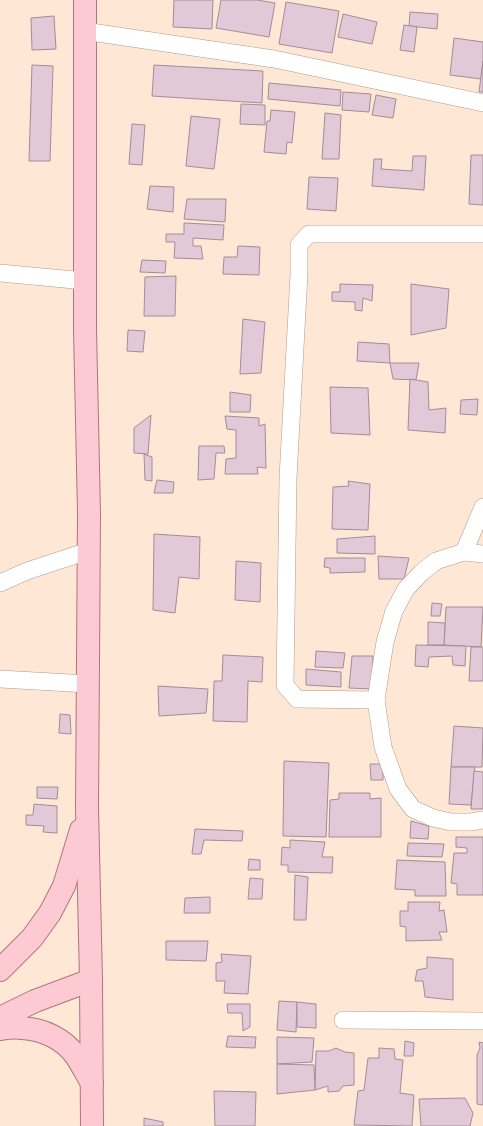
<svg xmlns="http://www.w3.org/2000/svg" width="483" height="1126" font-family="Jost,sans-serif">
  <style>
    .building { fill: #e3c9d7; stroke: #a48c99 }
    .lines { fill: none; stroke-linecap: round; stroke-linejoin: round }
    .minor-casing { stroke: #b19b8b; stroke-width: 18 }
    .major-casing { stroke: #af757e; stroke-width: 24 }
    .minor { stroke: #fff; stroke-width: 17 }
    .major { stroke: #fdcad4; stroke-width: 22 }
  </style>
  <rect width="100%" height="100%" fill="#fee7d5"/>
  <g class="building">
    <polygon points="174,0 213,0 212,29 173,27"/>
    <polygon points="221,0 257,0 275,3 269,37 216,28"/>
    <polygon points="286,2 339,11 332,53 279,44"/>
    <polygon points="410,12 438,14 437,29 409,26"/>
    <polygon points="343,14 377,22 372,44 338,37"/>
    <polygon points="54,16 56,49 32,50 31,18"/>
    <polygon points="404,25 417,27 414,52 400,50"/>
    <polygon points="454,38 483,42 483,61 481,79 450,75"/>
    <polygon points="483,61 483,92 479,92"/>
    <polygon points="32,65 53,66 50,161 29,161"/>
    <polygon points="154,65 263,71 262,103 152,96"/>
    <polygon points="269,83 341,90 340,106 268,99"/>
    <polygon points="343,92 371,94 369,112 342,110"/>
    <polygon points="376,95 396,99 393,118 372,115"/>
    <polygon points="241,104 265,105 265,125 240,124"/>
    <polygon points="271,110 295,112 292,143 287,142 286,154 264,152 267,121 270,121"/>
    <polygon points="325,113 341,115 339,159 322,159"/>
    <polygon points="191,116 220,119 214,169 186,166"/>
    <polygon points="132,124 145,125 142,165 129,164"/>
    <polygon points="471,155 483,155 483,205 469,204"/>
    <polygon points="413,156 426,156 424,190 372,186 374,159 382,159 381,169 412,171"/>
    <polygon points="309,177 338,178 336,211 307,209"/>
    <polygon points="150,186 174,187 173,212 147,209"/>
    <polygon points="187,199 226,199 225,222 184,219"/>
    <polygon points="184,223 224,225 223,240 193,238 193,246 201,246 203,259 174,258 175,242 166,242 166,234 184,234"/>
    <polygon points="238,246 260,247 259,275 223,274 224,257 237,257"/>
    <polygon points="142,260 166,261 165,273 140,272"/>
    <polygon points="176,276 175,316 144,316 145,277"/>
    <polygon points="340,284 373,285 372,301 363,298 362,311 355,310 355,302 332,301 332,292 340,292"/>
    <polygon points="411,284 449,289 446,328 411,335"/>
    <polygon points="243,319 265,322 261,373 240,374"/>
    <polygon points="128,330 145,331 143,352 127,351"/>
    <polygon points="358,342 389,344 390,363 357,361"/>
    <polygon points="390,363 419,363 416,380 393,379"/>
    <polygon points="410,379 428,382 429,410 446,408 445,433 408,430"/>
    <polygon points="330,387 368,388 370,435 331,433"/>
    <polygon points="230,392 251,395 250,412 230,412"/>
    <polygon points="478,399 477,415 460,414 461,400"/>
    <polygon points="151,415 148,454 134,453 134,428"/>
    <polygon points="225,416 259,418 259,426 265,424 266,468 257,467 258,474 225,474 226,459 236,458 236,430 227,429"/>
    <polygon points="199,446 224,446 225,453 216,453 214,479 198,480"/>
    <polygon points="144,454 152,457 152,481 145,480"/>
    <polygon points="157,480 174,482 173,493 154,493"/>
    <polygon points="348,481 370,484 368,530 332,529 333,487 349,486"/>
    <polygon points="154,534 200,537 199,579 179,577 175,613 153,610"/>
    <polygon points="375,536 375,554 337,553 337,539"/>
    <polygon points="378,556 409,558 404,579 379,579"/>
    <polygon points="325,558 365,558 365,572 330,573 330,568 324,567"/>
    <polygon points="236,561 261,563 260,602 235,600"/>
    <polygon points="432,603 442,604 440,616 431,616"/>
    <polygon points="446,607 483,607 481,647 444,645"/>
    <polygon points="428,622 445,623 444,645 428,645"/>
    <polygon points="416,645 466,646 465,666 453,665 452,656 429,657 428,667 415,666"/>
    <polygon points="471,647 483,647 483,681 469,681"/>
    <polygon points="316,651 345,653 343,668 315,667"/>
    <polygon points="223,655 263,657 262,682 248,681 247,722 213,721 214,681 222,681"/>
    <polygon points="352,656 373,656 372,689 349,688"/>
    <polygon points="306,669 341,672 341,687 306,685"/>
    <polygon points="158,686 208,689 206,713 159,716"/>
    <polygon points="60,714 70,715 71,734 59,733"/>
    <polygon points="454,726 483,728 482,767 451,767"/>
    <polygon points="284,761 329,763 326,837 283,836"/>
    <polygon points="370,764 383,764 383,780 371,780"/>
    <polygon points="451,767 475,767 471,805 449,804"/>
    <polygon points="474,771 483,772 483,809 471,809"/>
    <polygon points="37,787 58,787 57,799 37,798"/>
    <polygon points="339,793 370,793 370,799 381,798 381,837 329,837 330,800 339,799"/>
    <polygon points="34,804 57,806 57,833 43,832 44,826 26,825 26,815 33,815"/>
    <polygon points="411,821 429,826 428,839 410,838"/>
    <polygon points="195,829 243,831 242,841 204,840 201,854 192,854"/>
    <polygon points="456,837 483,837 483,895 457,895 457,884 451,883 454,853 467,853 467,848 456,847"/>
    <polygon points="290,840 325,842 322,857 333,857 332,873 288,872 288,865 281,865 282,847 290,848"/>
    <polygon points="408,843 444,844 442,857 407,856"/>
    <polygon points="249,859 260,860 260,870 248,870"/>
    <polygon points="397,860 445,862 446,896 415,896 415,890 395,889"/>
    <polygon points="295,875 308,877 306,920 294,920"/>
    <polygon points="250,878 263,879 262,899 248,899"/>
    <polygon points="210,897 210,913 184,913 185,898"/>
    <polygon points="408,902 440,902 439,911 444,910 447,932 439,932 442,940 406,941 406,927 400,926 400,911 408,911"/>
    <polygon points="166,941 208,941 206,961 166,960"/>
    <polygon points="221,954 251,956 248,994 224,993 225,981 216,981 216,963 222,962"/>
    <polygon points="427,957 453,959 453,1000 425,997 423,981 415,981 417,970 427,968"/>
    <polygon points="279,1001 297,1002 296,1032 277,1030"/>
    <polygon points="297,1002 316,1004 316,1028 297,1027"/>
    <polygon points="227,1004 250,1004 250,1027 243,1031 242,1013 228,1013"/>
    <polygon points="228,1036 256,1037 255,1048 226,1047"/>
    <polygon points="277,1037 314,1038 312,1062 277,1064"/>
    <polygon points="405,1041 414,1043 413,1056 404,1056"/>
    <polygon points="479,1042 483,1043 483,1105 477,1104 477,1055 480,1048"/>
    <polygon points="336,1048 345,1052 354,1053 354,1085 343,1086 339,1091 328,1092 328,1086 315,1090 316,1051 329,1051"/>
    <polygon points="379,1048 394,1049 395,1059 403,1060 400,1093 414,1095 412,1126 354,1125 358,1091 364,1090 368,1058 379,1058"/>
    <polygon points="277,1064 314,1065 315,1090 277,1094"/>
    <polygon points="214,1091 256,1092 255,1126 215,1126"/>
    <polygon points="465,1098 473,1113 470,1126 421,1126 419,1099"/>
    <polygon points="144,1118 163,1122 163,1126 144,1126"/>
  </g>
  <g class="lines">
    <defs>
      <g id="minor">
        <polyline points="84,31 274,59 483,103"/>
        <polyline points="0,273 85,281"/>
        <polyline points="464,552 483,507"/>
        <polyline points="483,554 464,552 436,561 421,573 406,589 394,611 385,642 376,700 383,747 398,789 413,809 433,818 451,822 471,822 483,820"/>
        <polyline points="0,583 27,571 88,551"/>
        <polyline points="0,679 88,684"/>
        <polyline points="376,700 297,699 285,685 288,478 299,274 299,245 309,234 483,234"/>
        <polyline points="343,1020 483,1021"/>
      </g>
      <g id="major">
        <polyline points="85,0 85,329 89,513 87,808 91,980 92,1126"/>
        <polyline points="0,970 32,938 50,913 64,886 81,830"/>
        <polyline points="0,1018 35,1001 91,980"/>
        <path d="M0,1029c7,-1 15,-2 22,-1 21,1 42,11 54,28 6,9 11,19 16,27"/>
      </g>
    </defs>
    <use href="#minor" class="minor-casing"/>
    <use href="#major" class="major-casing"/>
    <use href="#minor" class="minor"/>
    <use href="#major" class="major"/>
  </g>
</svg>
